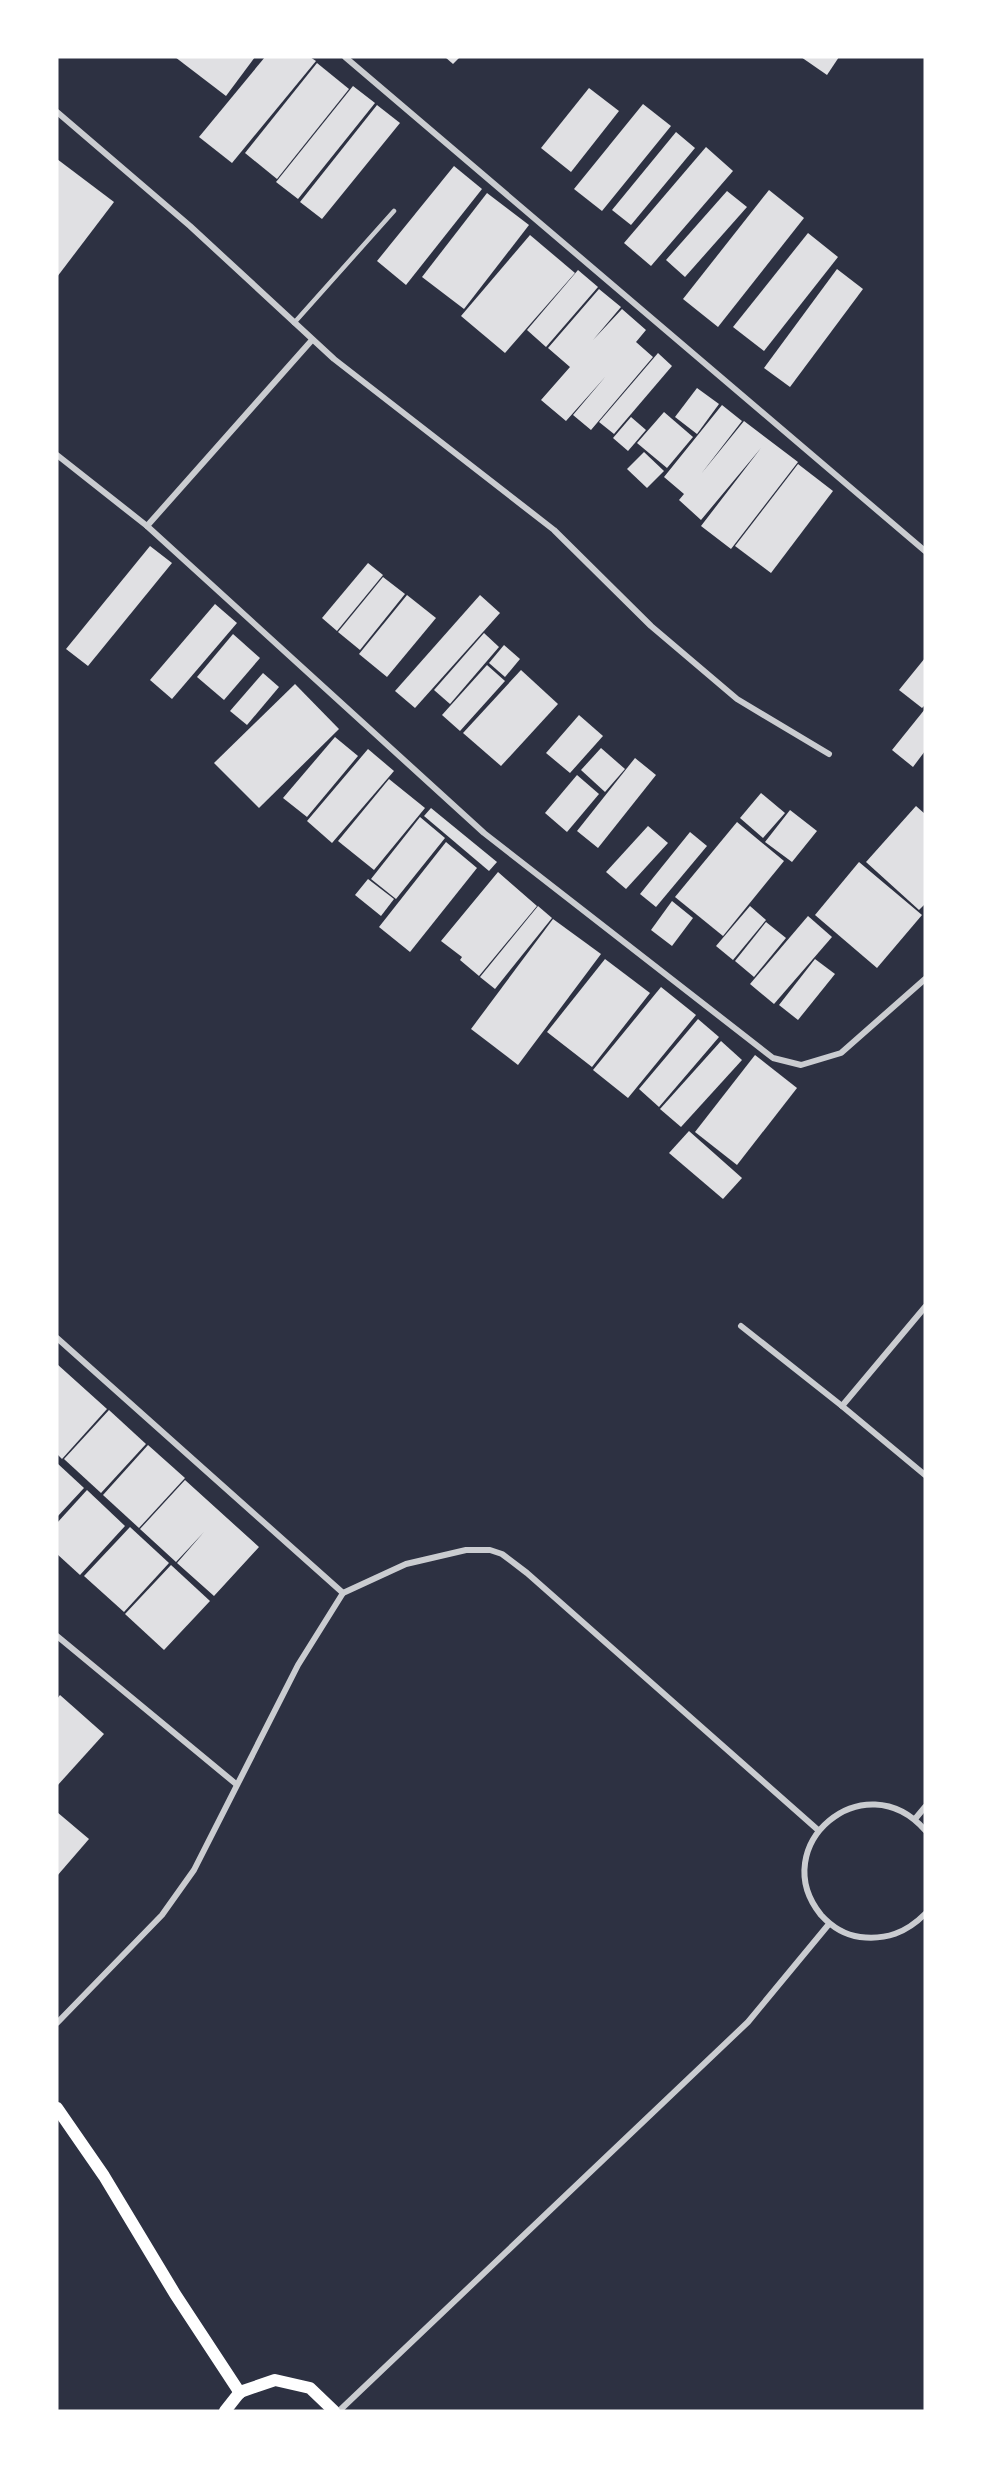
<svg xmlns="http://www.w3.org/2000/svg" width="982" height="2468" font-family="Arial,sans-serif">
  <style>
    .building { fill: #e0e0e3 }
    .lines { fill: none; stroke-linecap: round; stroke-linejoin: round }
    .service { stroke: #caccd0; stroke-width: 4.5 }
    .minor { stroke: #caccd0; stroke-width: 6 }
    .secondary { stroke: #fff; stroke-width: 12 }
  </style>
  <rect width="100%" height="100%" fill="#2d3142"/>
  <g class="building">
    <polygon points="175,57 255,57 226,96"/>
    <polygon points="265,57 310,57 316,61 232,163 199,137"/>
    <polygon points="445,57 460,57 453,64"/>
    <polygon points="801,57 839,57 827,75"/>
    <polygon points="317,63 349,89 277,179 245,153"/>
    <polygon points="353,86 375,103 298,199 276,182"/>
    <polygon points="589,88 619,111 571,172 541,148"/>
    <polygon points="643,104 671,126 602,211 574,189"/>
    <polygon points="377,105 400,123 322,219 300,202"/>
    <polygon points="676,132 695,148 631,225 612,210"/>
    <polygon points="706,147 733,171 651,266 624,243"/>
    <polygon points="57,159 114,202 57,277"/>
    <polygon points="454,166 482,189 406,285 377,261"/>
    <polygon points="769,190 804,218 718,327 683,299"/>
    <polygon points="727,191 747,207 685,277 666,260"/>
    <polygon points="487,193 529,225 464,309 422,277"/>
    <polygon points="808,233 838,257 764,351 733,327"/>
    <polygon points="530,235 575,273 505,353 461,316"/>
    <polygon points="837,269 863,289 790,387 764,368"/>
    <polygon points="578,270 598,287 546,347 527,330"/>
    <polygon points="599,289 621,307 593,340 622,309 646,330 636,342 653,357 591,430 573,415 606,376 566,421 541,400 570,367 548,348"/>
    <polygon points="658,353 672,366 614,434 599,422"/>
    <polygon points="697,388 719,404 697,434 675,417"/>
    <polygon points="722,405 742,421 701,474 744,421 798,462 731,549 701,526 761,448 701,520 679,500 684,494 664,477"/>
    <polygon points="664,412 693,437 667,468 637,443"/>
    <polygon points="631,417 646,430 628,451 613,438"/>
    <polygon points="644,452 664,471 647,488 627,469"/>
    <polygon points="798,464 833,491 771,573 735,546"/>
    <polygon points="150,546 172,563 88,666 66,649"/>
    <polygon points="368,563 383,575 337,631 322,618"/>
    <polygon points="383,577 405,594 360,650 338,632"/>
    <polygon points="407,595 436,618 387,677 359,654"/>
    <polygon points="480,595 500,613 415,708 395,691"/>
    <polygon points="215,604 237,623 172,699 150,680"/>
    <polygon points="484,633 499,647 450,704 434,690"/>
    <polygon points="233,634 260,658 224,700 197,677"/>
    <polygon points="504,645 520,659 505,677 489,663"/>
    <polygon points="925,658 925,705 922,708 899,690"/>
    <polygon points="487,665 505,681 460,731 442,715"/>
    <polygon points="521,670 558,704 501,766 463,733"/>
    <polygon points="263,673 279,687 247,725 230,711"/>
    <polygon points="295,684 339,729 259,808 214,763"/>
    <polygon points="925,709 925,751 913,767 892,750"/>
    <polygon points="579,715 603,736 570,773 546,753"/>
    <polygon points="335,737 358,756 307,817 283,798"/>
    <polygon points="601,748 625,769 605,792 581,770"/>
    <polygon points="368,749 394,771 332,843 307,821"/>
    <polygon points="635,758 656,775 598,848 577,831"/>
    <polygon points="577,775 599,794 567,832 545,813"/>
    <polygon points="389,779 425,808 374,870 338,841"/>
    <polygon points="761,793 785,813 763,838 740,818"/>
    <polygon points="916,806 925,814 925,904 919,910 866,862"/>
    <polygon points="431,808 497,862 489,871 424,816"/>
    <polygon points="790,810 817,831 792,862 765,842"/>
    <polygon points="420,817 445,838 396,899 371,879"/>
    <polygon points="737,822 784,861 723,936 675,897"/>
    <polygon points="648,826 668,843 626,889 606,872"/>
    <polygon points="690,832 707,846 656,907 640,894"/>
    <polygon points="446,842 477,868 410,952 379,927"/>
    <polygon points="859,862 922,915 877,968 815,915"/>
    <polygon points="498,872 537,906 479,976 460,960 462,957 441,941"/>
    <polygon points="368,879 394,899 381,916 355,895"/>
    <polygon points="672,901 693,918 672,946 651,930"/>
    <polygon points="538,906 552,918 495,989 480,977"/>
    <polygon points="750,906 766,920 733,960 716,946"/>
    <polygon points="808,916 832,937 774,1004 750,984"/>
    <polygon points="553,919 601,954 518,1065 471,1029"/>
    <polygon points="766,922 786,938 754,977 735,961"/>
    <polygon points="605,959 650,993 592,1067 547,1032"/>
    <polygon points="815,959 835,974 798,1020 779,1005"/>
    <polygon points="661,987 696,1015 628,1098 593,1070"/>
    <polygon points="698,1019 719,1037 659,1107 639,1089"/>
    <polygon points="721,1041 742,1060 681,1127 660,1109"/>
    <polygon points="755,1055 797,1088 737,1165 695,1132"/>
    <polygon points="689,1131 742,1178 723,1199 669,1153"/>
    <polygon points="57,1364 107,1409 62,1459 57,1454"/>
    <polygon points="109,1410 146,1444 101,1493 64,1459"/>
    <polygon points="148,1445 185,1478 139,1528 103,1495"/>
    <polygon points="57,1463 84,1488 57,1517"/>
    <polygon points="185,1480 259,1547 214,1596 177,1563 204,1532 176,1562 140,1529"/>
    <polygon points="87,1490 125,1526 80,1575 57,1554 57,1523"/>
    <polygon points="130,1527 169,1563 124,1612 84,1576"/>
    <polygon points="171,1565 210,1601 164,1650 125,1614"/>
    <polygon points="60,1695 104,1734 57,1786 57,1699"/>
    <polygon points="57,1812 89,1839 57,1876"/>
  </g>
  <g class="lines">
    <polyline class="service" points="294,323 394,211"/>
    <g class="minor">
      <polyline points="345,57 925,551"/>
      <polyline points="57,112 190,226 334,359 554,530 651,626 737,699 829,754"/>
      <polyline points="57,455 147,526 484,833 773,1058 801,1065 841,1053 925,979"/>
      <polyline points="147,526 312,340"/>
      <polyline points="741,1326 842,1406 925,1475"/>
      <polyline points="57,1338 343,1593"/>
      <polyline points="842,1406 925,1307"/>
      <polyline points="57,1636 236,1784"/>
      <polyline points="915,1819 925,1807"/>
      <path d="M925,1830c-61,-69 -160,16 -104,85 10,11 24,20 39,22 26,3 46,-4 65,-23"/>
      <polyline points="57,2023 162,1915 194,1870 298,1665 343,1593 406,1564 466,1550 490,1550 502,1554 527,1573 818,1830"/>
      <polyline points="339,2411 748,2022 829,1924"/>
    </g>
    <g class="secondary">
      <polyline points="57,2108 104,2176 175,2294 240,2393"/>
      <polyline points="225,2411 240,2392 275,2380 310,2388 334,2411"/>
    </g>
  </g>
  <rect width="982" height="2468" fill="none" stroke="#ffffff" stroke-width="117"/>
</svg>
